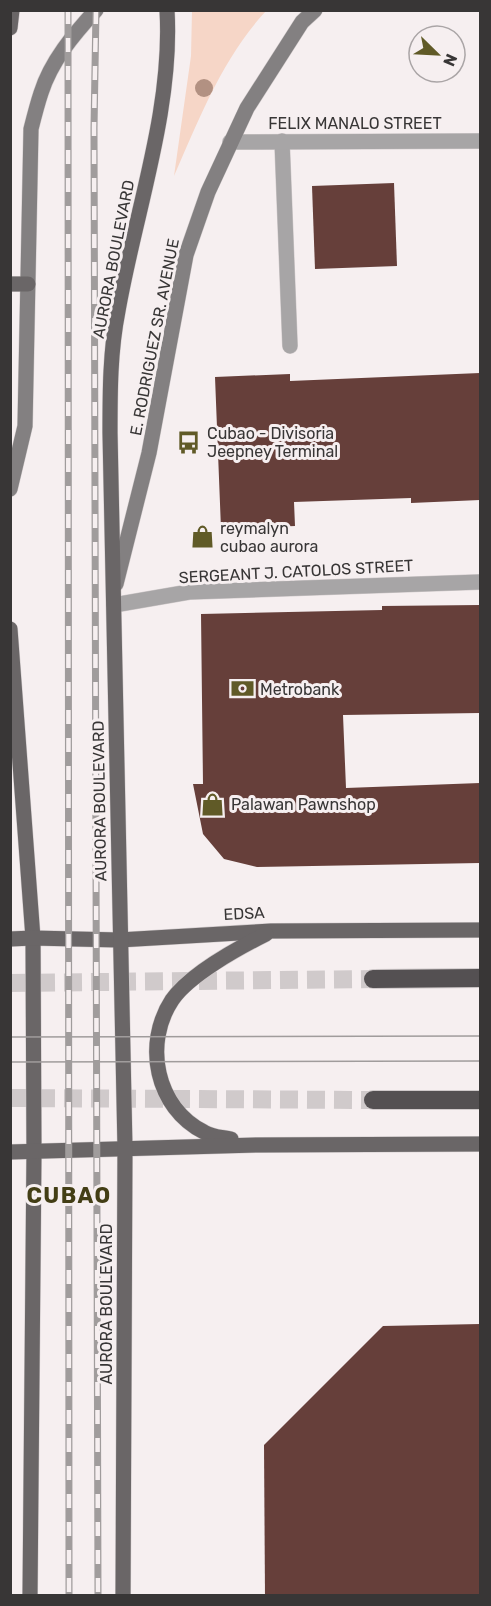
<svg xmlns="http://www.w3.org/2000/svg" width="491" height="1606" font-family="Rubik,sans-serif">
  <style>
    .green { fill: #f6d6c7 }
    .building { fill: #663f3a }
    .lines { fill: none; stroke-linecap: round; stroke-linejoin: round }
    .highway-tunnel { stroke: #d0cacb; stroke-width: 18; stroke-dasharray: 18 9; stroke-linecap: butt }
    .lane-casing { stroke: #d0cacb; stroke-width: 16 }
    .street-casing { stroke: #d0cacb; stroke-width: 16 }
    .secondary-casing { stroke: #d0cacb; stroke-width: 16 }
    .primary-casing { stroke: #d0cacb; stroke-width: 16 }
    .highway-casing { stroke: #d0cacb; stroke-width: 20 }
    .lane { stroke: #a7a5a6; stroke-width: 15 }
    .street { stroke: #a7a5a6; stroke-width: 15 }
    .secondary { stroke: #838081; stroke-width: 15 }
    .primary { stroke: #6a6667; stroke-width: 15 }
    .highway { stroke: #545052; stroke-width: 18 }
    .tram { stroke: #a09c9c; stroke-width: 1.5 }
    .rail-casing { stroke: #a09c9c; stroke-width: 7 }
    .rail { stroke: #f6eff0; stroke-width: 4.5; stroke-dasharray: 14; stroke-linecap: butt }
    .tree { fill: #b29182 }
    .labels { text-anchor: middle; stroke-width: 6; stroke-linejoin: round; paint-order: stroke }
    .street-label { font-size: 16px; fill: #383636; stroke: #f6eff0 }
    .poi-label { font-size: 16px; fill: #383636; stroke: #f6eff0; text-anchor: start }
    .district-label { font-size: 22px; font-weight: bold; letter-spacing: 1.5px; fill: #433e15; stroke: #f6eff0 }
  </style>
  <rect width="100%" height="100%" fill="#f6eff0"/>
  <path class="green" d="M192,11h74c-43,46 -67,108 -92,165l17,-120z"/>
  <g class="building">
    <polygon points="394,183 397,266 315,269 312,186"/>
    <polygon points="480,373 480,500 411,503 411,498 294,502 295,526 221,529 215,377 290,374 290,381"/>
    <polygon points="480,605 480,713 343,715 346,788 480,783 480,863 257,867 224,859 203,834 193,784 203,784 201,614 382,610 382,606"/>
    <polygon points="480,1324 480,1596 265,1596 264,1445 383,1326"/>
  </g>
  <g class="lines">
    <g class="highway-tunnel">
      <polyline points="10,983 373,979"/>
      <polyline points="10,1098 373,1100"/>
    </g>
    <defs>
      <polyline id="lane" points="282,141 290,346"/>
      <g id="street">
        <polyline points="230,142 480,141"/>
        <polyline points="114,605 189,592 480,582"/>
      </g>
      <g id="secondary">
        <path d="M10,489l15,-63 6,-297c3,-12 6,-24 10,-36 10,-32 33,-59 55,-83"/>
        <polyline points="116,584 149,453 186,255 208,192 247,108 302,22 315,10"/>
      </g>
      <g id="primary">
        <polyline points="10,28 12,10"/>
        <polyline points="10,284 28,284"/>
        <polyline points="10,629 33,938 34,1152 30,1596"/>
        <polyline points="10,939 33,938 119,940 271,931 480,930"/>
        <path d="M231,1139c-10,-2 -19,-2 -27,-7 -48,-24 -61,-88 -32,-132 17,-25 66,-52 94,-66"/>
        <polyline points="10,1152 257,1145 480,1144"/>
        <path d="M123,1596l2,-448 -15,-715c0,-41 0,-82 8,-122 17,-98 55,-201 49,-301"/>
      </g>
      <g id="highway">
        <polyline points="373,979 480,978"/>
        <polyline points="373,1100 480,1100"/>
      </g>
    </defs>
    <use href="#lane" class="lane-casing"/>
    <use href="#street" class="street-casing"/>
    <use href="#secondary" class="secondary-casing"/>
    <use href="#primary" class="primary-casing"/>
    <use href="#highway" class="highway-casing"/>
    <use href="#lane" class="lane"/>
    <use href="#street" class="street"/>
    <use href="#secondary" class="secondary"/>
    <use href="#primary" class="primary"/>
    <use href="#highway" class="highway"/>
    <g class="tram">
      <polyline points="10,1037 480,1036"/>
      <polyline points="10,1062 480,1061"/>
    </g>
    <defs>
      <g id="rail">
        <polyline points="68,10 69,1596"/>
        <polyline points="96,10 94,128 98,1596"/>
      </g>
    </defs>
    <use href="#rail" class="rail-casing"/>
    <use href="#rail" class="rail"/>
  </g>
  <circle class="tree" cx="204" cy="88" r="9"/>
  <defs>
    <symbol id="bus-bare" viewBox="-9 -9 18 18"><path d="M-5-6H5V4H4V6H2V4H-2V6H-4V4H-5ZM-3.5-4V0h7V-4ZM-3.5 1.2v1.5H-2V1.2ZM2 1.2v1.5H3.5V1.2Z" fill="#605a27" stroke="#f6eff0" stroke-width="2.5" paint-order="stroke"/></symbol>
    <symbol id="shop-bare" viewBox="-9 -9 18 18"><path d="M-5-2.5h2.3a2.7 3.5 0 0 1 5.4 0H5L5.5 6h-11ZM-1.5-2.5h3a1.5 2.3 0 0 0-3 0Z" fill="#605a27" stroke="#f6eff0" stroke-width="2.5" paint-order="stroke"/></symbol>
    <symbol id="bank-bare" viewBox="-9 -9 18 18"><path d="M-6-4H6V4H-6ZM0-2.3a2.3 2.3 0 1 0 0 4.6a2.3 2.3 0 1 0 0-4.6Z" fill="#605a27" stroke="#f6eff0" stroke-width="2.5" paint-order="stroke"/></symbol>
  </defs>
  <g fill-rule="evenodd">
    <use href="#bus-bare" x="172" y="426" width="33" height="33"/>
    <use href="#shop-bare" x="186" y="520" width="33" height="33"/>
    <use href="#bank-bare" x="226" y="672" width="33" height="33"/>
    <use href="#shop-bare" x="196" y="788" width="33" height="33"/>
  </g>
  <g class="labels">
    <g class="street-label">
      <text x="355" y="129">FELIX MANALO STREET</text>
      <text transform="translate(113 259) rotate(-79)" y="6">AURORA BOULEVARD</text>
      <text transform="translate(154 337) rotate(-79)" y="6">E. RODRIGUEZ SR. AVENUE</text>
      <text transform="translate(296 571) rotate(-3)" y="6">SERGEANT J. CATOLOS STREET</text>
      <text transform="translate(99 801) rotate(-91)" y="6">AURORA BOULEVARD</text>
      <text transform="translate(244 913) rotate(-3)" y="6">EDSA</text>
      <text transform="translate(106 1304) rotate(-90)" y="6">AURORA BOULEVARD</text>
    </g>
    <g class="poi-label">
      <text x="207" y="439">Cubao - Divisoria<tspan x="207" dy="18">Jeepney Terminal</tspan></text>
      <text x="220" y="534">reymalyn<tspan x="220" dy="18">cubao aurora</tspan></text>
      <text x="260" y="695">Metrobank</text>
      <text x="231" y="810">Palawan Pawnshop</text>
    </g>
    <g class="district-label">
      <text x="69" y="1203">CUBAO</text>
    </g>
  </g>
  <rect width="491" height="1606" fill="none" stroke="#383636" stroke-width="24"/>
  <g transform="translate(437 54) rotate(114)"><circle r="28" fill="#f6eff0" stroke="#aaa5a6" stroke-width="1.5"/>
  <path d="M0-4.5L10 22L0 15L-10 22Z" fill="#605a27"/>
  <text y="-9" font-size="16" font-weight="bold" text-anchor="middle" fill="#383636">N</text>
  </g>
</svg>
